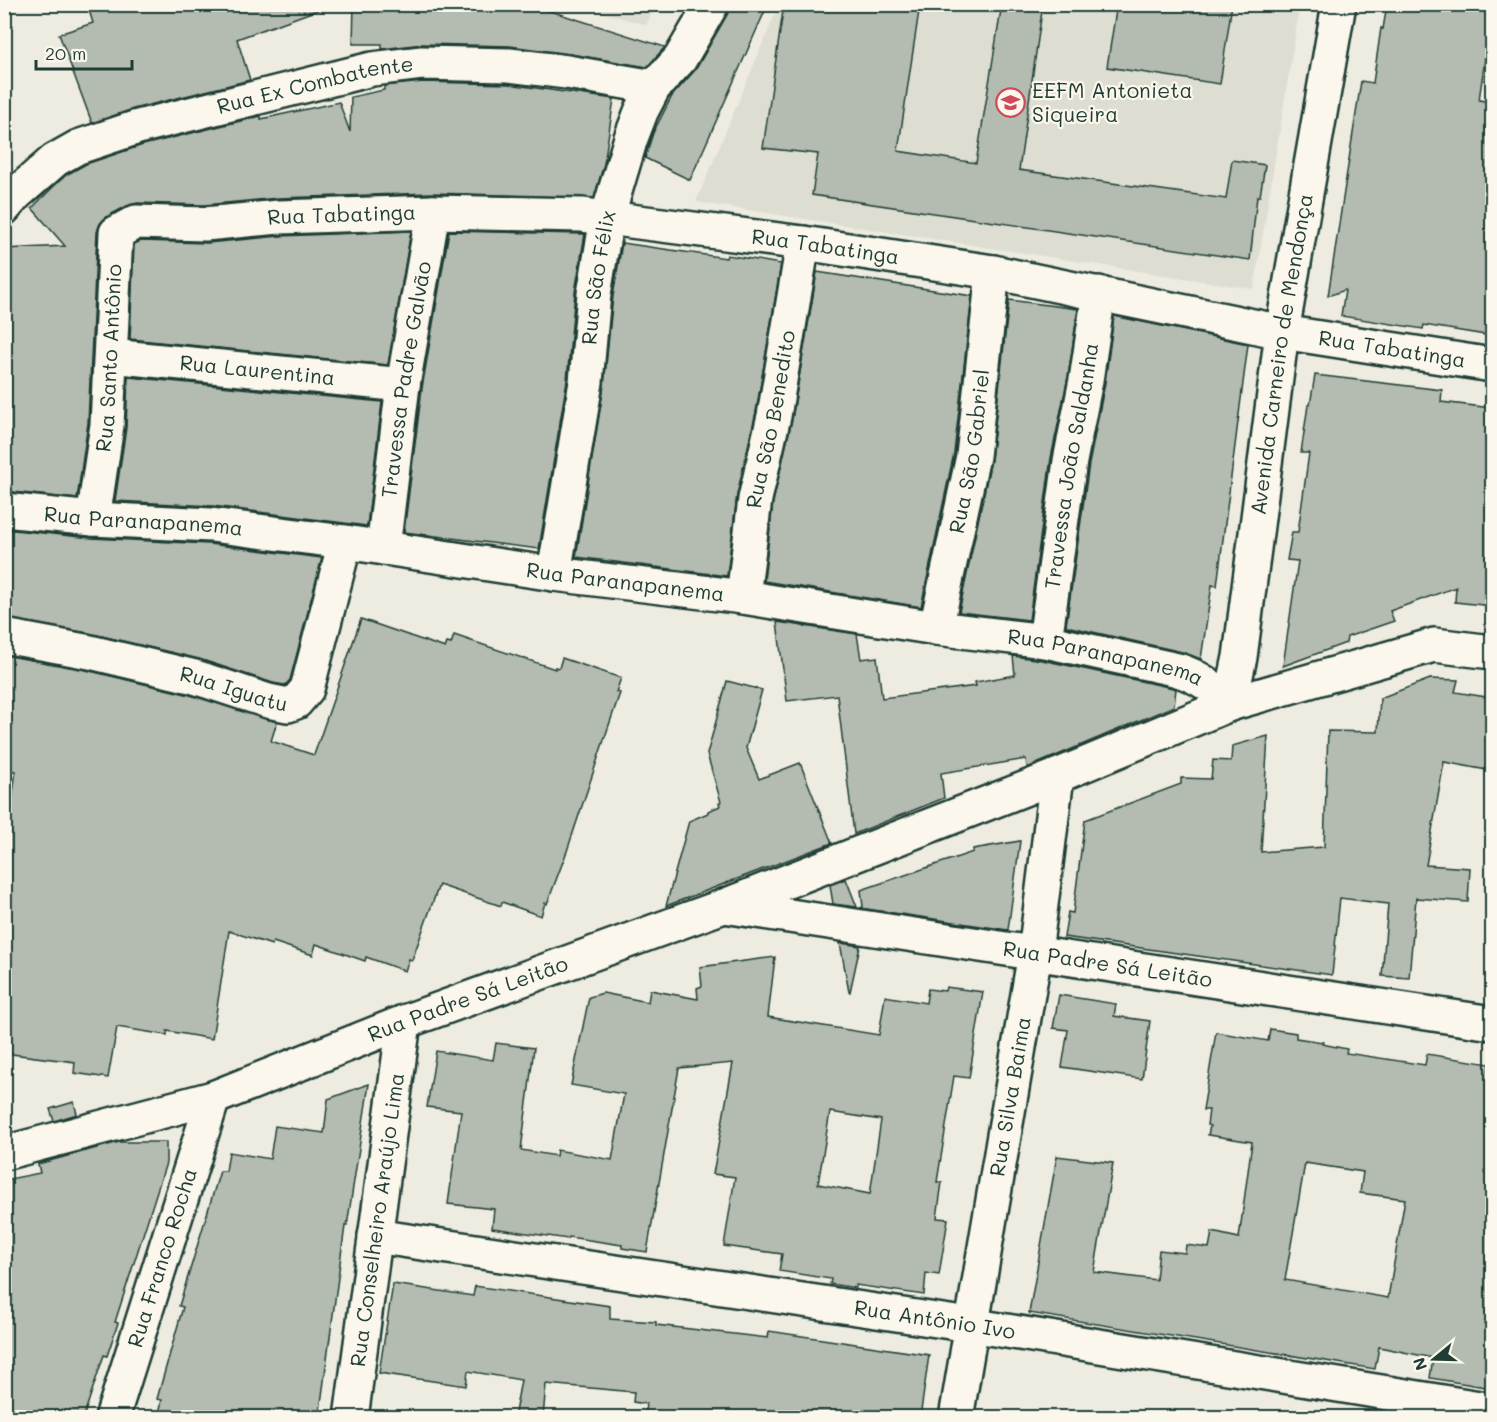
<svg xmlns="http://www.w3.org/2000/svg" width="1497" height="1422" font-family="Mali,sans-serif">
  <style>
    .built { fill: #ddddd2 }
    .building { fill: #b4bbb0; stroke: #1f3d34; stroke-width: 1.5; fill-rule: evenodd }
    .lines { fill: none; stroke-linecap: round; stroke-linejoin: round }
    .minor-casing { stroke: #1f3d34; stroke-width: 38 }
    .major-casing { stroke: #1f3d34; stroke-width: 38 }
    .minor { stroke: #fbf7ec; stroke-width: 33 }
    .major { stroke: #fbf7ec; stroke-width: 33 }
    .labels { text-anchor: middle; stroke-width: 4.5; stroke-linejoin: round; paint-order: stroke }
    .street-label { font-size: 21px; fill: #1f3d34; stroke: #fbf7ec }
    .poi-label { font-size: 21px; fill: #1f3d34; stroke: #fbf7ec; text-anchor: start }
  </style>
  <rect width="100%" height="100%" fill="#eeece1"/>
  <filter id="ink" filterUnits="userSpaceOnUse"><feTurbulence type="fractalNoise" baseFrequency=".0167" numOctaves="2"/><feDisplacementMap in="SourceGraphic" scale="12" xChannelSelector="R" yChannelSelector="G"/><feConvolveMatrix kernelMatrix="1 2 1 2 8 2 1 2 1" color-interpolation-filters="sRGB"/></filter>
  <g filter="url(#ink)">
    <g class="built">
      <polygon points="577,5 656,5 646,25"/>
      <polygon points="779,5 1300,5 1254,289 696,202"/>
    </g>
    <g class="building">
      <polygon points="87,4 323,4 323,8 237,39 250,80 133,109 92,123 59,34 93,23"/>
      <polygon points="354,4 528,4 665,47 647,67 570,54 510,46 422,44 382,49 382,44 353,44"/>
      <polygon points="731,4 768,4 690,180 645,158 653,133 672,96 696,69 728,13"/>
      <polygon points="784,4 920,4 898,151 976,163 1002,4 1043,4 1019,170 1226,199 1232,160 1265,165 1260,196 1257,196 1250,260 812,195 818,154 763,148"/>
      <polygon points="1117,4 1232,4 1220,84 1107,67"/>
      <polygon points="1387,4 1492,4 1492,46 1487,45 1479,100 1492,102 1492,336 1424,325 1423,329 1341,316 1345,290 1328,296 1361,81 1373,83 1381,28 1383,29"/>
      <polygon points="423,82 508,84 614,99 604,164 594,198 432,193 278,198 204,205 137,203 127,206 106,217 100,224 97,232 88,423 77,499 4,491 4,249 65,246 32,208 52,188 66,175 86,164 143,145 261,116 261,119 339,102 350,132 351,97 384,90 384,86"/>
      <polygon points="411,231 388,365 130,339 134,244 141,241 207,243 280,236"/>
      <polygon points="449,231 585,234 575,292 567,380 539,549 404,532 422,388"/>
      <polygon points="622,243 726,258 727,255 781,264 756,412 737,495 727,576 576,557 604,385 613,296"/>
      <polygon points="817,272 972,296 954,453 921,607 764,581 773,502 792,419"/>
      <polygon points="1009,300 1078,309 1068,377 1051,458 1029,620 959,612 991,460"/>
      <polygon points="1114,316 1248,344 1217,586 1212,585 1201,659 1182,652 1066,626 1089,464 1105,383"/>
      <polygon points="1315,375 1442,390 1441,402 1492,408 1492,606 1455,602 1456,587 1390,611 1394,621 1347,637 1346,643 1283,666 1298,561 1287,560 1292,532 1298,532 1309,453 1301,453 1308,405 1310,405"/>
      <polygon points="128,377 382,402 367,526 213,506 115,501 126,428"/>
      <polygon points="4,529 91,538 209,544 322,558 290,680 285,685 273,683 199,659 93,634 4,618"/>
      <polygon points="361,619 445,648 447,643 451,644 454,635 555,669 555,667 559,668 562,658 621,678 616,692 620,693 608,728 567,851 547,904 545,903 541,916 502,902 501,906 439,885 412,960 409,959 405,971 366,957 365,961 316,944 313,955 273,942 272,945 229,931 212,1039 167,1031 167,1035 117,1027 108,1078 74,1073 75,1062 4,1053 4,854 16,771 4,770 4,655 86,670 190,695 277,722 271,741 314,755"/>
      <polygon points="777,622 857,634 861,659 877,657 882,698 976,686 975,682 1015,675 1013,656 1042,660 1173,688 1176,689 1174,706 1027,768 1026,759 941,773 944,798 854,834 837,695 787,701"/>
      <polygon points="1430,679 1458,680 1455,692 1492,698 1492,771 1444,762 1426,865 1470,868 1468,902 1416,898 1409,978 1382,976 1388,904 1340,898 1332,975 1064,937 1068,912 1073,913 1085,820 1181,784 1181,778 1211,779 1213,760 1231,761 1232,746 1268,736 1261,852 1324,847 1328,731 1378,732 1380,698"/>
      <polygon points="727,681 762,690 746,748 759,779 800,763 832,843 666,906 689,821 708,813 708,811 720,806 719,803 721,802 707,754"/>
      <polygon points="1020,841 1008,930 860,908 863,907 861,890 973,852 973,849"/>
      <polygon points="846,879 857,907 833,904 830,885"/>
      <polygon points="840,943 860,946 850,992 849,992"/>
      <path d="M775,957l-7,60 111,18 6,-39 41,7 2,-14 17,2 1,-4 37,5 -14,86 -15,-2 -17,106h5l-5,36 11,1 -9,56 -13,-2 -2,22 -68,-10v3l-26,-4 1,-5 -52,-8 3,-17 -58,-8 11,-69 -22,-3 20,-111 -54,5 -32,184 -25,-4v-3l-53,-8 -1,2 -76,-11 2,-19 -46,-5 13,-93 -34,-4 9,-56 57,9 3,-17 38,5 -13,102 35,6 1,-6 55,10 12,-66 -53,-9 18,-88 14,-4 45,9 2,-12 48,9 -1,-11 5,-2 -2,-19zM830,1112l51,8 -11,74 -52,-10z"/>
      <polygon points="1059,995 1116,1004 1114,1016 1150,1021 1142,1079 1062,1067 1068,1030 1053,1028"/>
      <path d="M1270,1029l26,4v5l27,4 -1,2 25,5 -1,4 79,12 2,-11 63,10 -2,8 4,1v315l-62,-10 3,-20 -54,-11 -4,22 -346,-56 28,-157 56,7 -19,109 62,8 3,-30 26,3 1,-8 23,3 3,-16 27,6 13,-96 -44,-7 2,-9 -3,-1 2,-15h-6l13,-78 52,9zM1305,1163l58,9 -3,21 45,6 -17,99 -103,-18z"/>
      <polygon points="369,1084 347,1226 345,1226 319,1418 158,1418 162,1400 157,1399 183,1307 179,1306 220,1171 226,1171 229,1152 270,1159 275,1126 324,1133 328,1099"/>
      <polygon points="74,1102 77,1114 54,1121 50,1109"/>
      <polygon points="119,1142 166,1142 166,1163 115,1322 118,1323 107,1356 104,1355 83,1418 4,1418 4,1180 40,1173 38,1164"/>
      <polygon points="393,1284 473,1296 475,1286 610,1306 610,1319 656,1322 656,1325 768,1338 769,1331 929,1355 920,1418 644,1418 646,1404 633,1402 634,1392 546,1384 543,1418 514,1418 521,1380 468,1371 466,1386 379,1373"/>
    </g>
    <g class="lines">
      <defs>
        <g id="minor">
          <path id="s1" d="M4,208l12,-14 39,-34 23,-13 60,-20 234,-58 50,-6 87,2 58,7 87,15"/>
          <path id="s2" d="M111,356l292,29"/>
          <path id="s3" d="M4,510l89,9 118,6 134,17 209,32 189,23 193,31 109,13 133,29c22,7 37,18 52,34l204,-59 58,7"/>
          <path id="s4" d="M93,519l14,-94 9,-192 20,-11 69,2 74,-7 154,-5 149,3 25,3 196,25 190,29 289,60 210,33"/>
          <path id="s5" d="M383,548l20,-163 30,-173"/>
          <path id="s6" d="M554,574l32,-192 8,-88 13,-76 24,-80 10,-26 13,-25 26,-28 32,-55"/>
          <path id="s7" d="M743,597l12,-98 19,-83 29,-173"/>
          <path id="s8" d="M936,628l37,-172 20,-184"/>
          <path id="s9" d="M4,636l86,16 105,25 73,24 20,4 8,-3 11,-13 38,-147"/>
          <path id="s10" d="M1045,641l25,-180 16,-81 13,-87"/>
          <path id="s11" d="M724,906l768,117"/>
          <polyline points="4,1153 213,1098"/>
          <path id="s12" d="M375,1236l595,89 522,85"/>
          <path id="s13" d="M351,1418l53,-396"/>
          <path id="s14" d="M956,1418l79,-465 22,-177"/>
        </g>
        <g id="major">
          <path id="s15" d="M112,1418l101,-320 191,-76 320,-116 333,-130 173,-72 10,-47 42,-325 57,-328"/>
        </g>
      </defs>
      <use href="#minor" class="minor-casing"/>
      <use href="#major" class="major-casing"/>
      <use href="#minor" class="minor"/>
      <use href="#major" class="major"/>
    </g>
  </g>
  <defs>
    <symbol id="school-ring" viewBox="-11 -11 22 22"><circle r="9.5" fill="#fbf7ec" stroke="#d1495b" stroke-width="1.5"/><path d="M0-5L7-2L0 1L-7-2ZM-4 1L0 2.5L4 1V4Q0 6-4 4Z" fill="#d1495b"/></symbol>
  </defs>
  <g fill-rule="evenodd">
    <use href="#school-ring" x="994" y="86" width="33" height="33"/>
  </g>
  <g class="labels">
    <g class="street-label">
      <text dy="7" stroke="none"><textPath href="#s1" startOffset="342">Rua Ex Combatente</textPath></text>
      <text dy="7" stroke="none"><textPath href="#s4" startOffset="516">Rua Tabatinga</textPath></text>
      <text dy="7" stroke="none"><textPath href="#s4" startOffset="1002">Rua Tabatinga</textPath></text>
      <text dy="7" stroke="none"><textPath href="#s6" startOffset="300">Rua São Félix</textPath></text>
      <text dy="7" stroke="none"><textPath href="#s4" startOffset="1578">Rua Tabatinga</textPath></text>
      <text dy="7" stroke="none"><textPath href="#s15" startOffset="1780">Avenida Carneiro de Mendonça</textPath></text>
      <text dy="7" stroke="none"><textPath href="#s4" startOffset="162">Rua Santo Antônio</textPath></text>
      <text dy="7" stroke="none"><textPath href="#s2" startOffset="147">Rua Laurentina</textPath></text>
      <text dy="7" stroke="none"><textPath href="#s5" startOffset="170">Travessa Padre Galvão</textPath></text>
      <text dy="7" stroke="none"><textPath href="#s7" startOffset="180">Rua São Benedito</textPath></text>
      <text dy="7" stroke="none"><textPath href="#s8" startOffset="180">Rua São Gabriel</textPath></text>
      <text dy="7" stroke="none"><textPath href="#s10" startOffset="177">Travessa João Saldanha</textPath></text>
      <text dy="7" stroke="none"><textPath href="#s3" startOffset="140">Rua Paranapanema</textPath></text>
      <text dy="7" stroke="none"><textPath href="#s3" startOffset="626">Rua Paranapanema</textPath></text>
      <text dy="7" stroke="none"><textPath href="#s3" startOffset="1112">Rua Paranapanema</textPath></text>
      <text dy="7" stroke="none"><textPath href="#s9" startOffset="236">Rua Iguatu</textPath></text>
      <text dy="7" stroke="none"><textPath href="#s11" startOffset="388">Rua Padre Sá Leitão</textPath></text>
      <text dy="7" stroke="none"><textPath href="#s15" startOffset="609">Rua Padre Sá Leitão</textPath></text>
      <text dy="7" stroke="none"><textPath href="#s14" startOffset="326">Rua Silva Baima</textPath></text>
      <text dy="7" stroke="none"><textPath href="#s13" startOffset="200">Rua Conselheiro Araújo Lima</textPath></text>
      <text dy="7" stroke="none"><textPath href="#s15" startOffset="168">Rua Franco Rocha</textPath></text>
      <text dy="7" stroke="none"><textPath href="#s12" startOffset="566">Rua Antônio Ivo</textPath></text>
    </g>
    <g class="poi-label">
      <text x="1032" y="98">EEFM Antonieta<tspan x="1032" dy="24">Siqueira</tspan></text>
    </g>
  </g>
  <rect width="1497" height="1422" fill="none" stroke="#fbf7ec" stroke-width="24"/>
  <rect x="12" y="12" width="1473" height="1398" fill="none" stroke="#1f3d34" stroke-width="2" filter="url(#ink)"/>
  <g transform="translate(1434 1359) rotate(251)" stroke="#fbf7ec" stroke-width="4.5" paint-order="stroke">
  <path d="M0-4.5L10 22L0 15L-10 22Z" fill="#1f3d34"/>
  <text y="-9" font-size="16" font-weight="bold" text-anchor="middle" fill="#1f3d34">N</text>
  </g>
  <path d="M36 60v9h96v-9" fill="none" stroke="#1f3d34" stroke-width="3"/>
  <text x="45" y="60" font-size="18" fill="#1f3d34" stroke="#fbf7ec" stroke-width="4.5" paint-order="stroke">20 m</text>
</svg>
